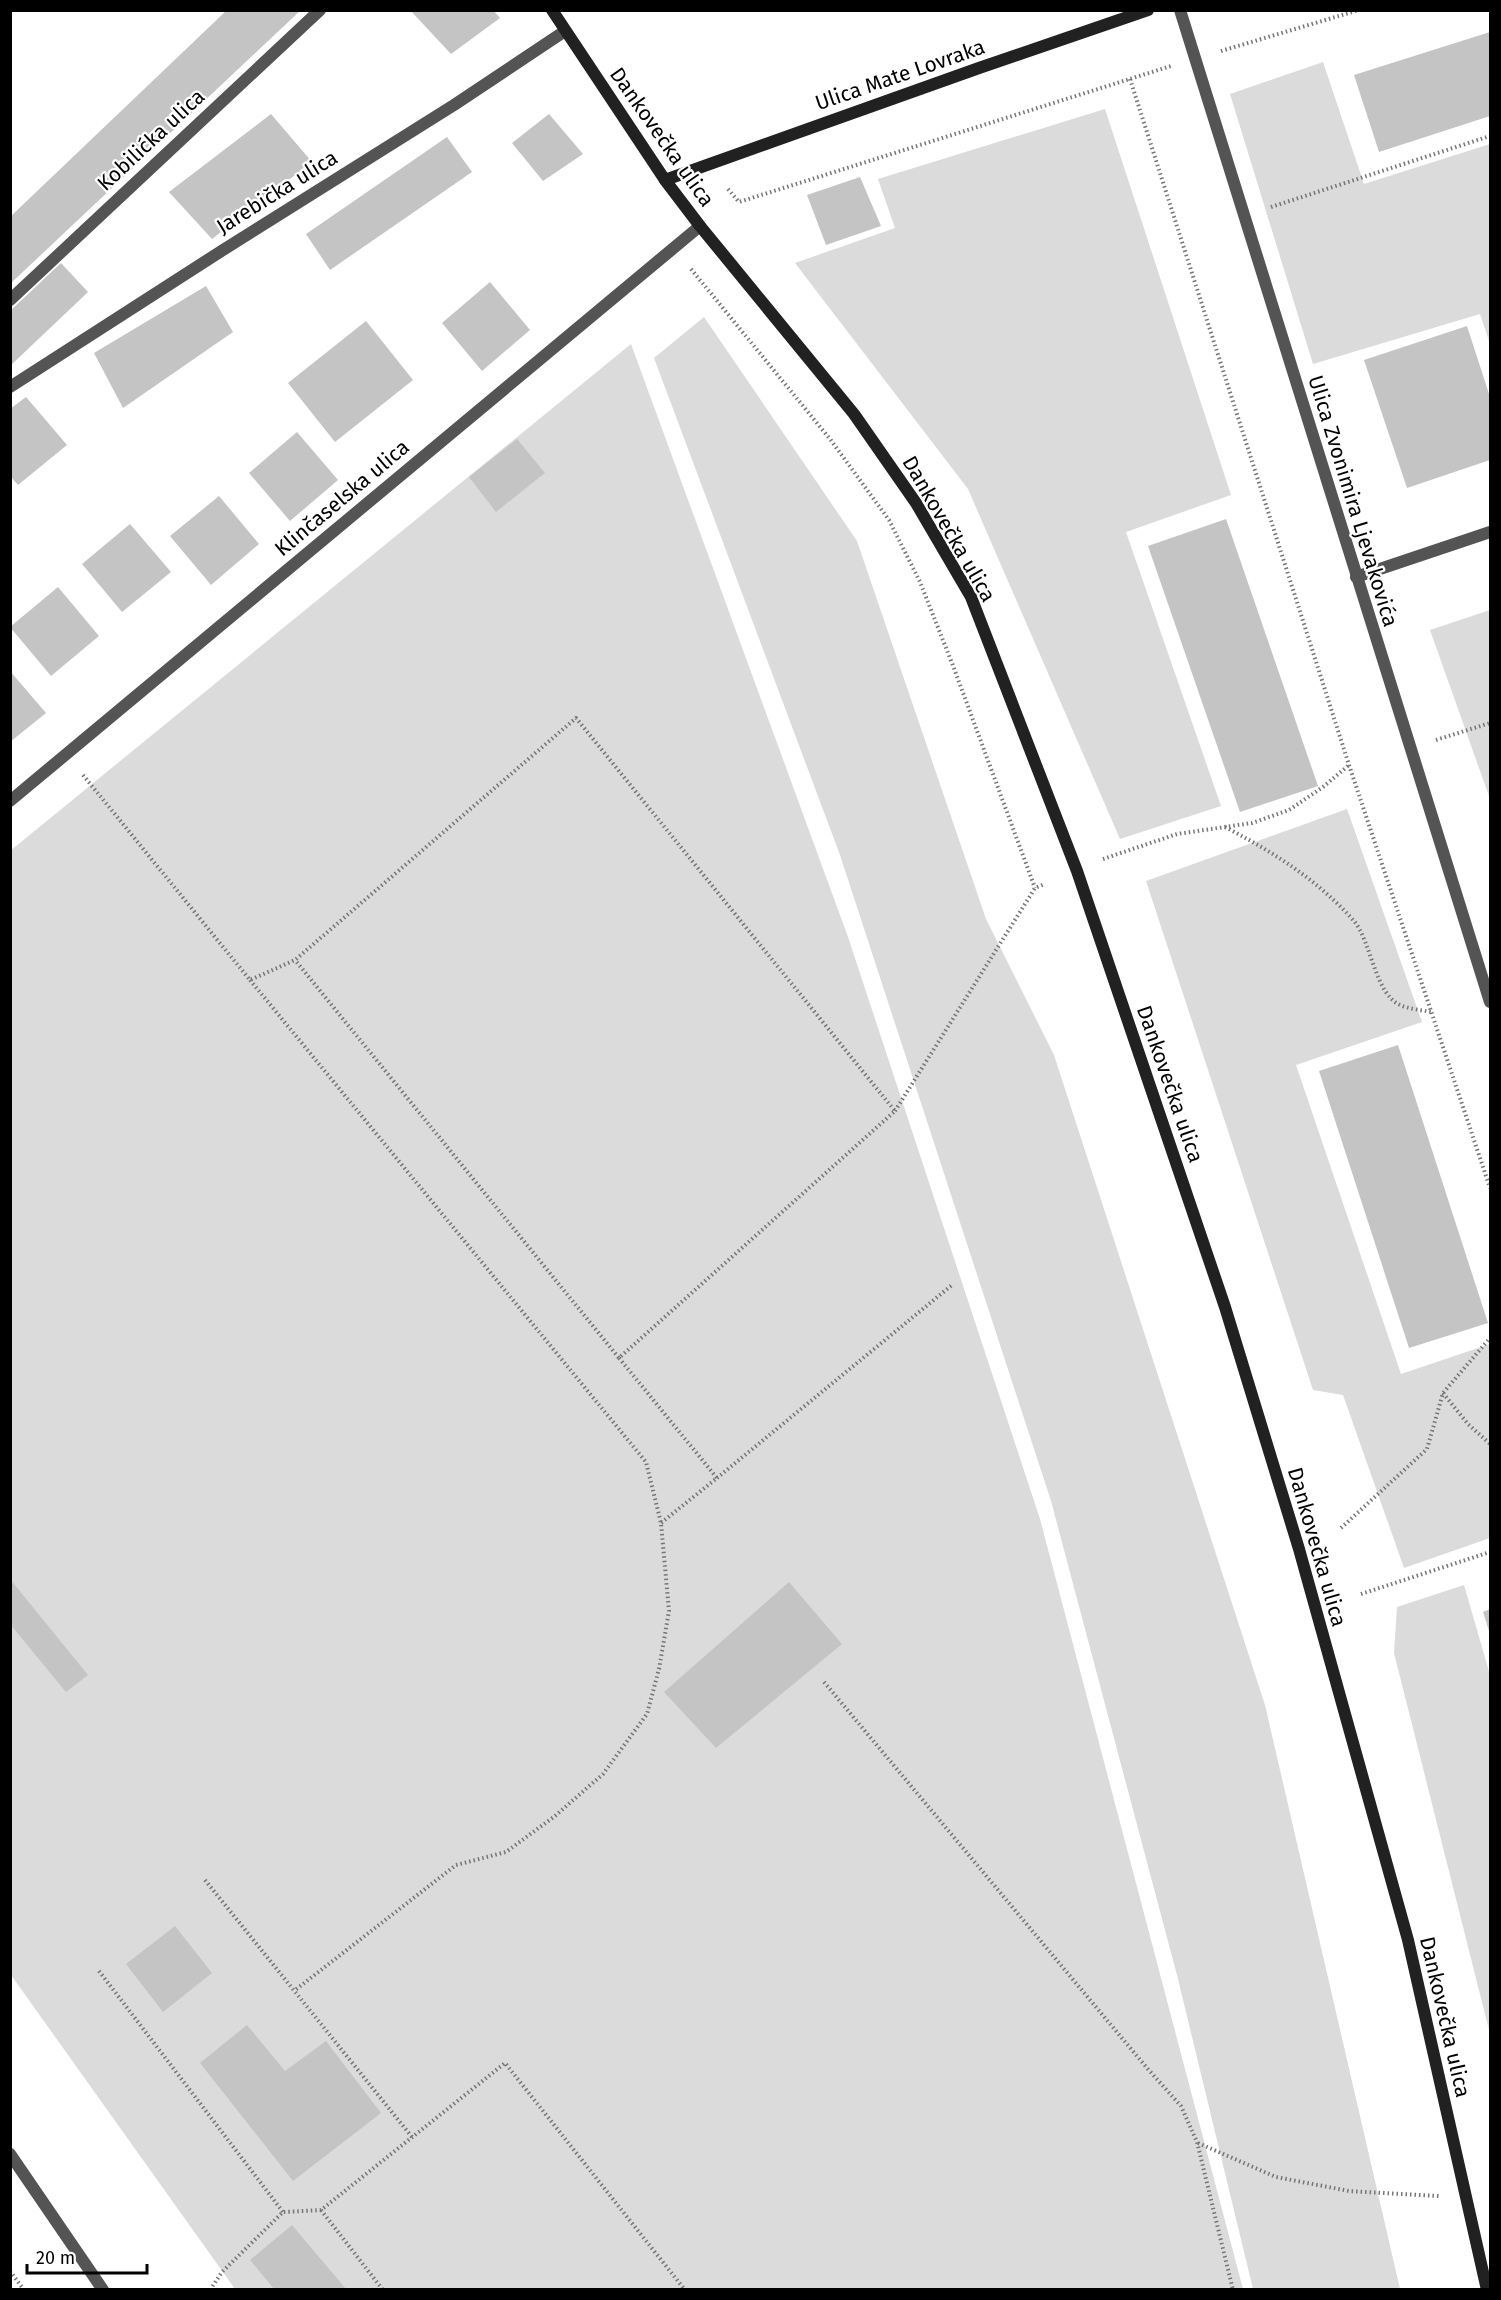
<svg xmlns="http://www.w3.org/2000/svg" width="1501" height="2300" font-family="'Fira Sans',sans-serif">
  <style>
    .green { fill: #dbdbdb }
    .building { fill: #c4c4c4 }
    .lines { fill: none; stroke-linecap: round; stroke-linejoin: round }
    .path { stroke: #767676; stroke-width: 4; stroke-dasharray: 1.5 3; stroke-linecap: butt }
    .lane { stroke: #545454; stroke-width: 12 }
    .street { stroke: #545454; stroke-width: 12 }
    .secondary { stroke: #212121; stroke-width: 12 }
    .labels { text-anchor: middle; stroke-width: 4.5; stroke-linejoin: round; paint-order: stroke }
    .street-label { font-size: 21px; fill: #000; stroke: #fff }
  </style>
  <rect width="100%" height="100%" fill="#fff"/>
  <g class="green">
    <polygon points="1323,62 1364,184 1490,144 1490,344 1480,314 1313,364 1230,94"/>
    <polygon points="1105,109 1231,495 1126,532 1221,806 1120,839 968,489 795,263 895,228 878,179"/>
    <polygon points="704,317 857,541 986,919 1054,1055 1265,1705 1400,2289 1253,2289 1178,1979 1051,1501 840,855 654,358"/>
    <polygon points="631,344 848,937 1040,1519 1243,2289 235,2289 11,1975 10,851"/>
    <polygon points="1490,610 1490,799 1430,630"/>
    <polygon points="1347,809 1422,1022 1296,1065 1401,1374 1490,1344 1490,1538 1404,1568 1343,1395 1313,1390 1146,881"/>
    <polygon points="1464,1585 1490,1675 1490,2034 1394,1653 1397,1607"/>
  </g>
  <g class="building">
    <polygon points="227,10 301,10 10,284 10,217"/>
    <polygon points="410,10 493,10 500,18 451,54"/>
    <polygon points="1490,32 1490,116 1379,152 1354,75"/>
    <polygon points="271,114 312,162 212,239 169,192"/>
    <polygon points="549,114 583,154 543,181 512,143"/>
    <polygon points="447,137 472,172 330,270 306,234"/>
    <polygon points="860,177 881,226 826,245 807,195"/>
    <polygon points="61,263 88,292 10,366 10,311"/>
    <polygon points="490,282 530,330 482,371 442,323"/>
    <polygon points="206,286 233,332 123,408 94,353"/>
    <polygon points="366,321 413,380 335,442 288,383"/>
    <polygon points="1467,326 1490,397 1490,460 1407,488 1364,360"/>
    <polygon points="26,397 67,445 18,485 10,476 10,409"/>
    <polygon points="297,432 338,480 290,521 249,473"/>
    <polygon points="517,439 545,473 496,512 469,477"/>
    <polygon points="219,496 259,544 211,585 170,536"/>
    <polygon points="1226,519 1318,786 1240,812 1148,546"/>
    <polygon points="130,524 171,572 122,612 82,564"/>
    <polygon points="58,587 99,636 51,676 10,627"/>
    <polygon points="10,671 46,713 10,742"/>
    <polygon points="1398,1045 1488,1323 1409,1348 1319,1071"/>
    <polygon points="10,1579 88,1675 66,1692 10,1624"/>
    <polygon points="789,1582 842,1644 716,1748 664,1692"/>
    <polygon points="1490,1609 1490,1634 1483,1612"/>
    <polygon points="175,1926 212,1973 163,2012 126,1964"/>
    <polygon points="247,2025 285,2071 326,2041 381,2113 293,2181 200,2063"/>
    <polygon points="292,2225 346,2289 274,2289 250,2260"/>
  </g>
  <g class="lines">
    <g class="path">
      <polyline points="1221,51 1359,10"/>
      <polyline points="1130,79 1349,765 1490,1188"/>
      <polyline points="728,189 739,202 1171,66"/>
      <polyline points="1271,207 1490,136"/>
      <polyline points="691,269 830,439 889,520 920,582 952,663 1035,888"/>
      <polyline points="1436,740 1490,723"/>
      <polyline points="83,775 250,980 295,960 576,718 895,1111 619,1358 295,960"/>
      <path d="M1225,827c48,25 93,53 129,94 17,20 21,73 46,84 9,4 21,5 31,7"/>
      <polyline points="1103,859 1177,834 1252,823 1289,810 1323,787 1349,765"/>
      <polyline points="250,980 646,1462 661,1523 669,1611 659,1669 647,1714 603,1774 555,1816 506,1852 456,1865 294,1991"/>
      <polyline points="895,1111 1035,888 1045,884"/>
      <polyline points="619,1358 717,1478 661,1523"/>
      <polyline points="1443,1393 1468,1424 1490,1444"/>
      <polyline points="717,1478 952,1285"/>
      <polyline points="1341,1528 1427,1449 1443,1393 1490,1338"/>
      <polyline points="1361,1594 1490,1552"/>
      <polyline points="824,1682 1147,2068 1181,2106 1197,2142 1233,2290"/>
      <polyline points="205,1880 412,2137"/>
      <polyline points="99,1971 283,2212"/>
      <polyline points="1198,2143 1276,2177 1349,2191 1439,2196"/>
      <polyline points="321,2210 383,2290"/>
      <polyline points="10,2271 24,2290"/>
      <polyline points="210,2290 222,2272 283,2212 321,2210 505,2063 685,2290"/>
    </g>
    <polyline class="lane" points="1356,577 1490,532"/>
    <g class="street">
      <polyline points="1180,10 1490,1002"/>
      <polyline points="10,300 320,10"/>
      <polyline points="10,387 223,250 454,105 565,31"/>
      <polyline points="10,801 700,226"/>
      <polyline points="10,2154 103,2290"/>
    </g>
    <g class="secondary">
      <polyline points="552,10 665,180 700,226 854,414 916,503 971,597 1077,871 1225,1307 1299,1549 1408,1940 1487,2290"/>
      <polyline points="665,180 979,68 1148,10"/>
    </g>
  </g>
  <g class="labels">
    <g class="street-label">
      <text transform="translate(900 75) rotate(-19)" y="7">Ulica Mate Lovraka</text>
      <text transform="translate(662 137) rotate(55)" y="7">Dankovečka ulica</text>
      <text transform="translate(151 140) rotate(-43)" y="7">Kobilićka ulica</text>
      <text transform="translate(277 192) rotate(-32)" y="7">Jarebička ulica</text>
      <text transform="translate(342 498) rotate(-40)" y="7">Klinčaselska ulica</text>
      <text transform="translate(1353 501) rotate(73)" y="7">Ulica Zvonimira Ljevakovića</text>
      <text transform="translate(949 529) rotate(60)" y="7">Dankovečka ulica</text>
      <text transform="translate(1170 1084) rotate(71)" y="7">Dankovečka ulica</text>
      <text transform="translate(1317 1547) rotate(74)" y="7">Dankovečka ulica</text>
      <text transform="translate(1445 2017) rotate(77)" y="7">Dankovečka ulica</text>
    </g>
  </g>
  <rect width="1501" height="2300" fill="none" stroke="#000000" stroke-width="24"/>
  <path d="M27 2264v9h120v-9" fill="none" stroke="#000000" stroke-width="3"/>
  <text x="36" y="2264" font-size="18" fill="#000000" stroke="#ffffff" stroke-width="4.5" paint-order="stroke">20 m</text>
</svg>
